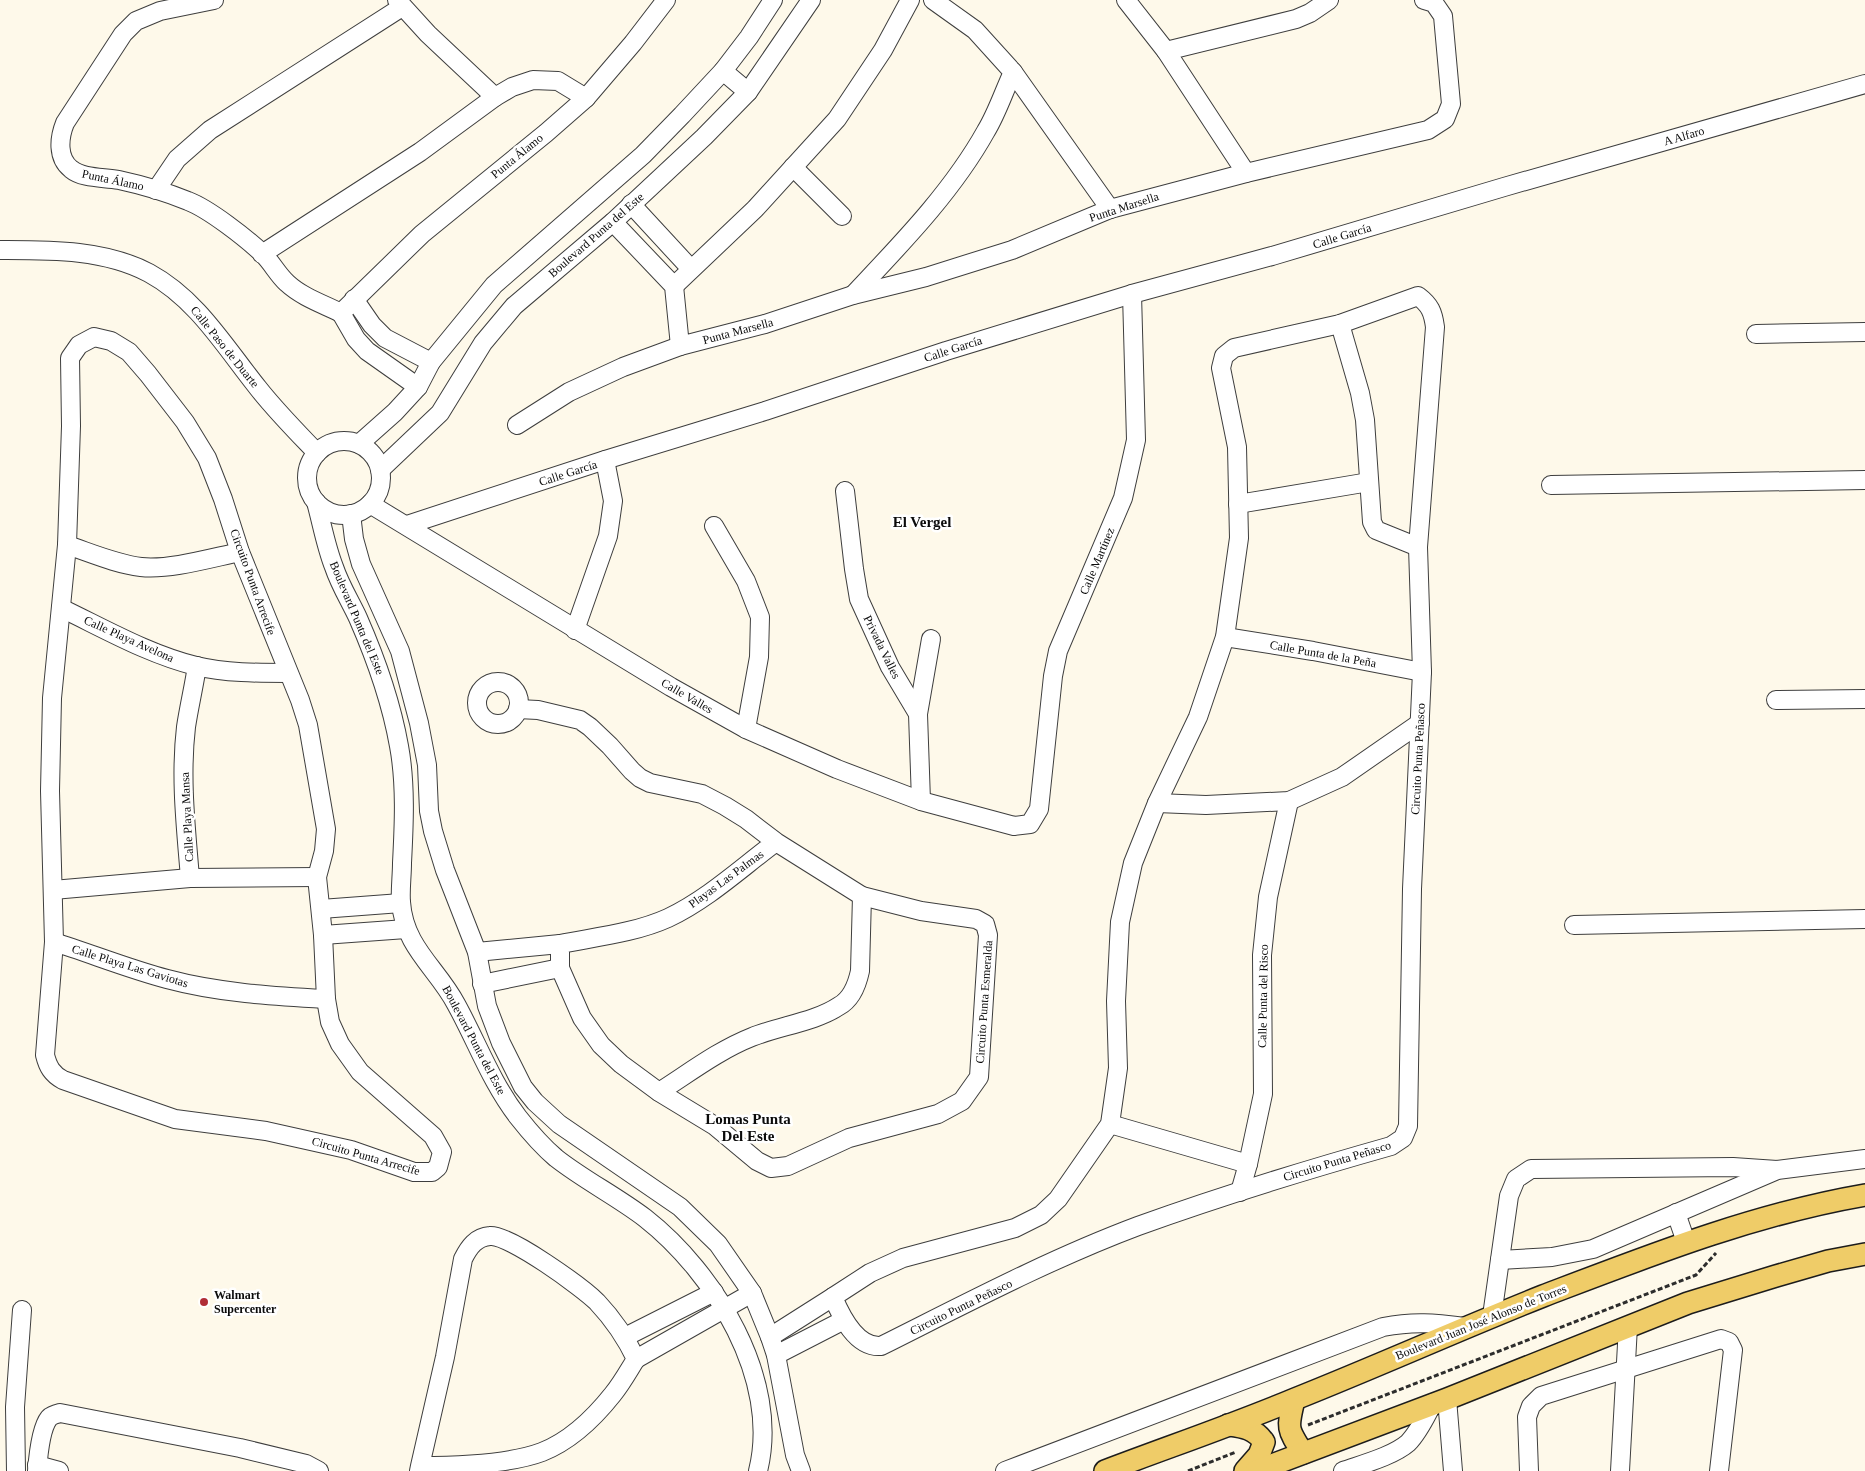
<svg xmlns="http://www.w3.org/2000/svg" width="1865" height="1471" font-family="'Times New Roman',serif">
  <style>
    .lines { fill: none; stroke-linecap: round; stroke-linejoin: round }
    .minor-casing { stroke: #3e3e3e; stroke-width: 20 }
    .major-casing { stroke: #1c1c1c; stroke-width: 24 }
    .path { stroke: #2d2d2d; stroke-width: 3; stroke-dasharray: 5 2.5; stroke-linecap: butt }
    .minor { stroke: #fff; stroke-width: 18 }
    .major { stroke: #efcc68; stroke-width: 21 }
    .poi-dot { fill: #b02d36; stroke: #fff; stroke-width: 2 }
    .labels { text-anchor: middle; stroke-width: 5; stroke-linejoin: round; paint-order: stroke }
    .street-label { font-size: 12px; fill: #0b0b0b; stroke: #fff }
    .poi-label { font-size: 12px; font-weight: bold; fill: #0b0b0b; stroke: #fff; text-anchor: start }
    .quarter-label { font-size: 15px; font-weight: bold; fill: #0b0b0b; stroke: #fff }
  </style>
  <rect width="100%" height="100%" fill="#fef9ea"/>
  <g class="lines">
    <defs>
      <g id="minor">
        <path d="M214,0l-54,11 -24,10 -13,13 -58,89c-6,15 -8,35 6,46 12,10 33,8 48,11 23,5 47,12 69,21 21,8 58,37 75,53 9,9 15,21 24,29 15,14 36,21 54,30"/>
        <polyline points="397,0 428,34 495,97 512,87 533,80 558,81 586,98"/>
        <polyline points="1126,0 1166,51 1246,173"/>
        <polyline points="1166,51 1296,19 1310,13 1329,0"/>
        <polyline points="723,71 748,92"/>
        <polyline points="1013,72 1110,209"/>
        <polyline points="793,167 842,216"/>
        <polyline points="156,190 177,159 210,130 402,7"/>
        <polyline points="631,204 691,269"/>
        <polyline points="613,222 674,286 680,346 765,324 853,295 926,277 1012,250 1110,209 1246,173 1428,130 1445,119 1451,104 1443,16 1434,3 1424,0"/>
        <path d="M0,250c49,0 104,-1 149,23 48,26 76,74 109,115 18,23 39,44 59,65"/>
        <polyline points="262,254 420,152 495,97"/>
        <polyline points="674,286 755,209 837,119 883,50 910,0"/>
        <path d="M853,295c48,-51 99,-103 133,-164 11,-18 18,-40 27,-59l-38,-42 -42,-30"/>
        <path d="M1418,296c12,9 15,16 17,31l-17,220 4,125 -10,217 -4,237 -5,12 -12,8c-85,24 -170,50 -253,80 -88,33 -173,78 -257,120 -25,2 -40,-30 -48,-49l37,-24 33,-15 112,-30 26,-13 17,-16 52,-75 8,-56 -2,-67 4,-79 13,-59 24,-60 41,-86 27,-80 14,-99 -2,-91 -16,-79 3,-12 10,-8 106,-24z"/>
        <polyline points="354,299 372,325 385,338 431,362"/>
        <polyline points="341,313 422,234 546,133 586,98 633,43 666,0"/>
        <polyline points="341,313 356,339 367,351 418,387"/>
        <polyline points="1340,324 1360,393 1365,420 1372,522 1376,530 1418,547"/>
        <polyline points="1756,334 1865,332"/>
        <path d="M94,337l17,4 18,11 19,22 37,48 22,36 16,41 17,53 60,148 8,25 18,104 -2,22 -7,26 6,58 3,64 4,23 10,22 20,28 73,64 9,16 -4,15 -6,5h-18l-63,-22 -85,-19 -91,-12 -112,-39c-11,-6 -15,-13 -18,-25l9,-113 -4,-151 2,-93 15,-153 4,-119 -1,-68 9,-13z"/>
        <polyline points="517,425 569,392 623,367 680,346"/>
        <circle cx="344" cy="478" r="37"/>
        <polyline points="359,444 395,412 418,387 431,362 494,285 643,155 682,115 723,71 749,37 773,0"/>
        <polyline points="380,470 440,413 483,343 514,306 613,222 704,137 748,92 811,0"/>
        <polyline points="1551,485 1865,480"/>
        <polyline points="845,491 854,569 859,599 890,667 918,714 921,801"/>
        <path d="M316,502c6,22 10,45 18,65 6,18 16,34 24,51 18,41 33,83 41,128 7,38 5,79 3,117 0,13 -2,27 -1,39 3,45 36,66 55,102 21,38 35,78 62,113 11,14 25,30 38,41 28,22 60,38 89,60 69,54 136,161 113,253"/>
        <polyline points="370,504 671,687 746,729 837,769 921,801 1014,826 1030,824 1039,809 1053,676 1058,651 1123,498 1136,440 1132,294"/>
        <polyline points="1238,504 1369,482"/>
        <polyline points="351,514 354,539 361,564 400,651 419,723 427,765 429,811 433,831 445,870 477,952 487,1006 501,1043 523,1087 535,1102 559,1124 680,1207 718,1244 752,1293 770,1337 776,1355 795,1455 801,1471"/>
        <polyline points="407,525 605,460 765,411 946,351 1132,294 1272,256 1504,187 1865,84"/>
        <polyline points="714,526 746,581 760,617 759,657 746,729"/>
        <path d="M67,545c24,8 49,19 74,22 29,3 70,-9 99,-15"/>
        <path d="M61,608c44,21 87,46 135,58 29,7 62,7 92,7"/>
        <polyline points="575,630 608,536 613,501 605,460"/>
        <polyline points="1225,637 1313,651 1422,672"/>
        <circle cx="498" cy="703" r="21"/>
        <polyline points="1776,700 1865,699"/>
        <path d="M518,709l20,1 42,10 10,7 20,19 22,25 8,7 10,5 52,11 23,12 21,13 30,23 86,54 59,15 55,8 9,5 3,11 -9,142 -17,24 -24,13 -89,24 -61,28 -17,2 -14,-7 -42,-35 -56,-34 -38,-28 -20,-19 -19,-27 -22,-50v-24c35,-7 75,-11 108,-26 40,-19 73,-50 108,-76"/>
        <polyline points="918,714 931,639"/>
        <polyline points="1157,803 1206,805 1289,801 1342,777 1420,723"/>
        <path d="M190,878c-4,-50 -10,-100 -4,-151 3,-20 8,-41 11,-61"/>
        <polyline points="53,890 190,878 317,877"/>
        <polyline points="321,909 401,903"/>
        <polyline points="1574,925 1865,919"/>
        <polyline points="323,935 406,929"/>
        <path d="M54,942c38,12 75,27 113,37 52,14 106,17 159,20"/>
        <polyline points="477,952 560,944"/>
        <polyline points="482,984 560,968"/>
        <path d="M659,1092c30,-19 60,-42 93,-55 27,-11 63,-15 87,-31 13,-7 18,-21 21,-35l2,-75"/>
        <polyline points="1110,1124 1248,1164"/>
        <polyline points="1240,1192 1248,1164 1263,1094 1262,955 1268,897 1289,801"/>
        <polyline points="1676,1213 1686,1242"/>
        <polyline points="1500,1260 1552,1257 1593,1249 1775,1171"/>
        <polyline points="1492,1316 1509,1196 1516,1179 1531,1169 1733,1167 1777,1170 1865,1159"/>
        <polyline points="625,1337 714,1292"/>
        <polyline points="770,1337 833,1297"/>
        <polyline points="776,1355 844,1320"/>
        <polyline points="636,1359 752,1293"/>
        <polyline points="1447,1399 1453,1471"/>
        <polyline points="37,1465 59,1471"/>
        <polyline points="16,1471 15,1407 22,1310"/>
        <path d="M37,1471c1,-13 4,-43 12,-53 3,-3 7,-4 11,-5l180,35 66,16 13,7"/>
        <path d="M419,1471l1,-5 25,-109 18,-98c6,-12 13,-22 27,-23 19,-2 93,52 107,66 16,17 29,36 39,57 -7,11 -14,24 -23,35 -19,24 -43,47 -71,58 -32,12 -87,14 -122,14"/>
        <path d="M1005,1471l378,-144c31,-6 51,-4 82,0"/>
        <path d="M1343,1471c20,-7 50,-15 65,-28 11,-11 18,-27 25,-40"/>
        <polyline points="1529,1471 1527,1417 1531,1406 1541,1396 1721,1339 1729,1342 1733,1350 1719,1471"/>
        <polyline points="1620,1471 1628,1326"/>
      </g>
      <g id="major">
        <path d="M1294,1400c-7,28 -7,29 9,53"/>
        <path d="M1228,1425c15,2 26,3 36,17l-5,13 -14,16"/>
        <path d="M1105,1471c63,-24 128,-46 190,-72 83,-33 165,-70 248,-103 105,-40 211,-82 322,-101"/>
        <polyline points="1256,1471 1447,1399 1688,1303 1776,1276 1828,1261 1865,1254"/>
      </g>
    </defs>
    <use href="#minor" class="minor-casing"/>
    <use href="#major" class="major-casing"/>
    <g class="path">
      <polyline points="1308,1425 1696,1275 1716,1253"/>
      <polyline points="1188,1471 1236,1452"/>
    </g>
    <use href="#minor" class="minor"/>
    <use href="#major" class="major"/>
  </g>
  <circle class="poi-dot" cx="204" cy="1302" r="5"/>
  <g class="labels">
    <g class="street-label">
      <text transform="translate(1684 136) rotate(-16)" y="4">A Alfaro</text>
      <text transform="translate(517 156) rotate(-39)" y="4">Punta Álamo</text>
      <text transform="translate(113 180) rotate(12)" y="4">Punta Álamo</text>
      <text transform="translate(1124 207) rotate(-18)" y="4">Punta Marsella</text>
      <text transform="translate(596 235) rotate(-41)" y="4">Boulevard Punta del Este</text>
      <text transform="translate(1342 236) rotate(-17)" y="4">Calle García</text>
      <text transform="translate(738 331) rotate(-15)" y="4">Punta Marsella</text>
      <text transform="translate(225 347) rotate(51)" y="4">Calle Paso de Duarte</text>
      <text transform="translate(953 349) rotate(-18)" y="4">Calle García</text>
      <text transform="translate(568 473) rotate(-18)" y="4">Calle García</text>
      <text transform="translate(1097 561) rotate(-67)" y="4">Calle Martínez</text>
      <text transform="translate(253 582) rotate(70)" y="4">Circuito Punta Arrecife</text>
      <text transform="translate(357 618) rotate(67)" y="4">Boulevard Punta del Este</text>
      <text transform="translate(129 639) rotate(24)" y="4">Calle Playa Avelona</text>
      <text transform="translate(882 647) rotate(64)" y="4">Privada Valles</text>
      <text transform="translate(1323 654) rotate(10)" y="4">Calle Punta de la Peña</text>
      <text transform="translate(687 696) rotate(30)" y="4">Calle Valles</text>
      <text transform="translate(1418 759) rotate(-87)" y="4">Circuito Punta Peñasco</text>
      <text transform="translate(187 817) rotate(-93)" y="4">Calle Playa Mansa</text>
      <text transform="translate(726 879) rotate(-36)" y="4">Playas Las Palmas</text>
      <text transform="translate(130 966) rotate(17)" y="4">Calle Playa Las Gaviotas</text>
      <text transform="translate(1263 996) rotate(-89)" y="4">Calle Punta del Risco</text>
      <text transform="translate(984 1002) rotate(-86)" y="4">Circuito Punta Esmeralda</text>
      <text transform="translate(474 1040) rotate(62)" y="4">Boulevard Punta del Este</text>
      <text transform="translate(366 1156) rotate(16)" y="4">Circuito Punta Arrecife</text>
      <text transform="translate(1337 1161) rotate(-17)" y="4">Circuito Punta Peñasco</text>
      <text transform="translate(961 1307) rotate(-26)" y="4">Circuito Punta Peñasco</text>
      <text transform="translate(1481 1322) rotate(-22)" y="4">Boulevard Juan José Alonso de Torres</text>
    </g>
    <g class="poi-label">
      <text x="214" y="1299">Walmart<tspan x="214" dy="14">Supercenter</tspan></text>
    </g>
    <g class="quarter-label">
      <text x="922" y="527">El Vergel</text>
      <text x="748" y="1124">Lomas Punta<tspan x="748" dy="17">Del Este</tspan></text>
    </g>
  </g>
</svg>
